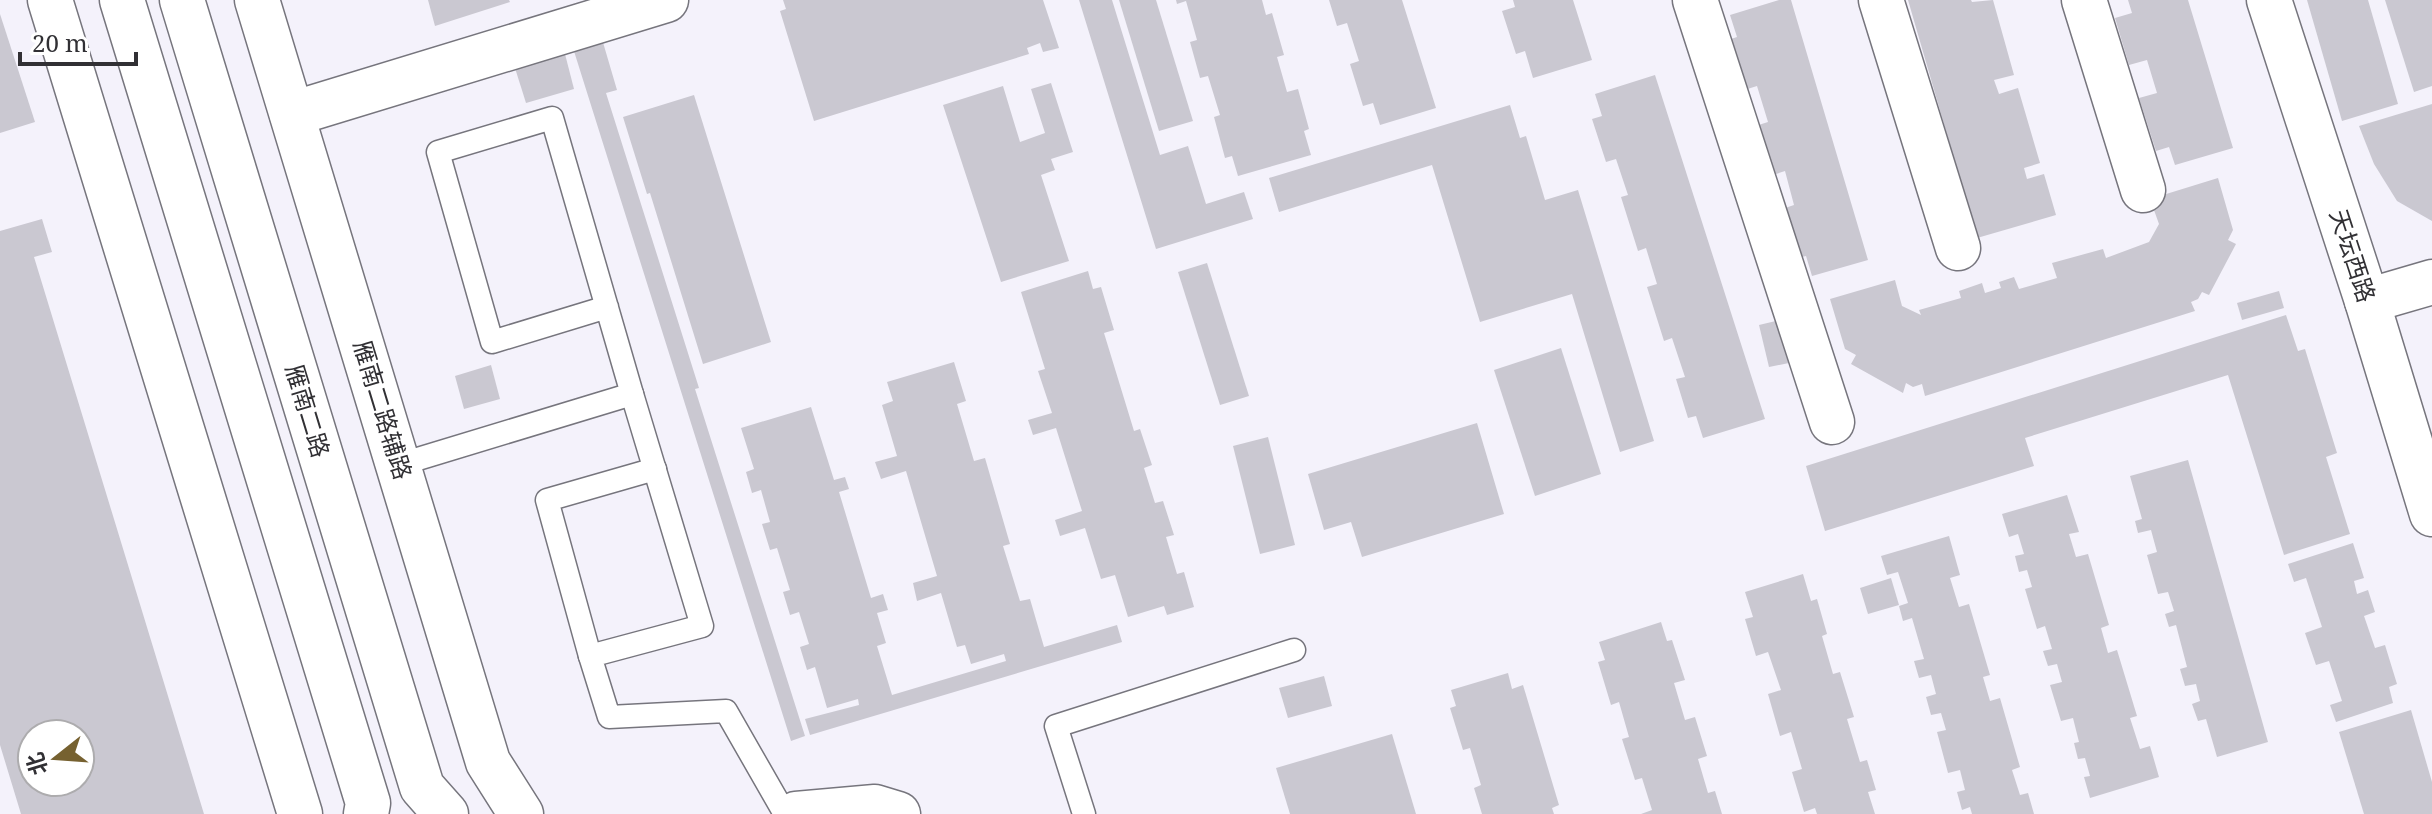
<svg xmlns="http://www.w3.org/2000/svg" width="2432" height="814" font-family="'Noto Serif','Noto Sans SC',serif">
  <style>
    .building { fill: #cac8d1; fill-rule: evenodd }
    .lines { fill: none; stroke-linecap: round; stroke-linejoin: round }
    .lane-casing { stroke: #76757d; stroke-width: 25 }
    .street-casing { stroke: #76757d; stroke-width: 47 }
    .secondary-casing { stroke: #76757d; stroke-width: 47 }
    .primary-casing { stroke: #76757d; stroke-width: 47 }
    .lane { stroke: #fff; stroke-width: 22 }
    .street { stroke: #fff; stroke-width: 44 }
    .secondary { stroke: #fff; stroke-width: 44 }
    .primary { stroke: #fff; stroke-width: 44 }
    .labels { text-anchor: middle; stroke-width: 7; stroke-linejoin: round; paint-order: stroke }
    .street-label { font-size: 24px; fill: #313034; stroke: #fff }
  </style>
  <rect width="100%" height="100%" fill="#f4f2fb"/>
  <g class="building">
    <polygon points="428,0 509,0 510,2 435,26"/>
    <polygon points="783,0 1043,0 1059,48 1043,52 1040,43 1027,48 1029,54 814,121 780,11 786,9"/>
    <polygon points="1079,0 1112,0 1160,155 1188,146 1206,204 1244,192 1253,219 1156,249"/>
    <polygon points="1119,0 1156,0 1193,121 1159,131"/>
    <polygon points="1176,0 1262,0 1266,15 1272,13 1284,55 1277,57 1287,92 1298,89 1309,129 1304,131 1311,155 1238,176 1232,156 1225,158 1214,117 1220,115 1208,76 1200,78 1190,42 1197,40 1186,1 1177,4"/>
    <polygon points="1329,0 1402,0 1436,108 1380,125 1373,103 1363,106 1350,64 1359,61 1347,23 1337,26"/>
    <polygon points="1513,0 1573,0 1592,60 1533,78 1525,51 1516,54 1502,11 1515,7"/>
    <polygon points="1779,0 1791,0 1868,260 1812,276 1806,256 1794,259 1779,210 1794,205 1785,171 1764,178 1749,128 1768,122 1757,86 1741,91 1725,41 1737,37 1730,15"/>
    <polygon points="1908,0 1971,0 1972,2 1993,0 2014,75 1994,80 1999,94 2018,88 2040,163 2024,168 2027,179 2044,174 2056,215 1977,238"/>
    <polygon points="2128,0 2188,0 2233,148 2175,165 2169,147 2156,151 2139,98 2157,93 2147,60 2129,65 2115,18 2132,13"/>
    <polygon points="2307,0 2368,0 2398,104 2342,121"/>
    <polygon points="2385,0 2432,0 2432,86 2414,92"/>
    <polygon points="0,14 35,122 0,133"/>
    <polygon points="602,39 617,90 606,93 699,388 695,389 805,736 791,741 573,48"/>
    <polygon points="565,54 574,89 526,103 515,68"/>
    <polygon points="1655,75 1765,419 1703,438 1696,416 1688,418 1676,379 1685,377 1672,338 1664,341 1647,287 1657,284 1646,248 1638,251 1621,197 1628,195 1616,159 1606,162 1592,119 1602,116 1595,94"/>
    <polygon points="1051,83 1073,152 1051,159 1055,170 1041,175 1069,261 1001,282 943,105 1003,86 1020,142 1045,133 1031,89"/>
    <polygon points="694,95 771,342 703,364 650,193 647,194 623,117"/>
    <polygon points="2432,104 2432,221 2397,201 2374,164 2359,126"/>
    <polygon points="1510,105 1520,138 1526,136 1545,200 1578,190 1654,441 1620,452 1572,294 1480,322 1432,165 1279,212 1269,178"/>
    <polygon points="2218,178 2233,230 2228,240 2236,244 2209,295 2202,292 2198,299 2191,302 2195,311 1925,396 1922,384 1913,387 1906,383 1903,393 1851,364 1856,355 1845,349 1830,299 1895,280 1902,306 1921,315 1919,310 1961,298 1959,291 1982,283 1985,293 2001,288 1999,282 2014,277 2019,289 2057,278 2052,263 2103,249 2106,258 2149,242 2159,224 2150,199"/>
    <path d="M42,219l10,33 -18,5 170,557h-183l-21,-69v-514zM32,734h48v48h-48z"/>
    <polygon points="1207,263 1249,396 1220,405 1178,272"/>
    <polygon points="1088,271 1093,289 1101,287 1114,330 1104,333 1134,431 1140,429 1152,465 1144,468 1155,503 1163,501 1174,535 1166,537 1177,574 1184,572 1194,607 1167,615 1164,606 1128,617 1115,575 1101,579 1085,528 1060,536 1055,520 1082,511 1056,428 1033,435 1028,420 1052,413 1038,371 1045,369 1021,292"/>
    <polygon points="2279,291 2284,308 2242,320 2237,303"/>
    <polygon points="2286,315 2298,351 2305,349 2337,453 2326,457 2350,534 2284,555 2228,375 2025,438 2034,466 1825,531 1806,466"/>
    <polygon points="1784,319 1794,362 1769,367 1759,325"/>
    <polygon points="1561,348 1601,474 1535,496 1494,370"/>
    <polygon points="954,362 966,401 957,404 974,461 985,458 1010,544 1003,546 1020,601 1030,599 1044,647 1117,625 1122,642 810,735 805,719 859,705 858,699 827,708 815,667 807,670 800,647 809,644 799,612 790,615 783,592 790,590 777,548 770,550 762,524 770,522 761,490 752,493 746,472 754,469 741,428 811,407 834,480 845,477 849,489 839,492 871,598 883,594 888,610 877,613 886,643 877,646 892,695 1006,661 1004,654 971,664 965,645 957,647 941,593 917,601 913,583 937,576 906,471 881,479 875,462 897,456 882,405 893,401 887,382"/>
    <polygon points="491,365 500,399 464,409 455,376"/>
    <polygon points="1477,423 1504,514 1362,557 1351,522 1324,530 1308,474"/>
    <polygon points="1268,437 1295,545 1260,554 1233,446"/>
    <polygon points="2188,460 2268,742 2217,757 2206,719 2198,721 2192,704 2200,701 2196,684 2185,686 2180,669 2187,667 2176,625 2169,627 2165,614 2174,611 2168,592 2158,594 2147,555 2157,552 2151,530 2138,533 2135,521 2142,519 2130,476"/>
    <polygon points="2067,495 2079,532 2069,534 2076,557 2088,554 2109,625 2101,628 2108,653 2117,650 2137,716 2130,718 2140,749 2150,746 2159,777 2090,798 2084,777 2090,776 2085,758 2078,759 2074,743 2079,742 2073,718 2061,721 2050,685 2062,682 2057,664 2048,666 2043,651 2052,649 2045,626 2037,629 2025,589 2032,587 2027,570 2019,572 2015,556 2024,554 2018,534 2009,537 2002,514"/>
    <polygon points="1949,536 1960,575 1950,578 1959,607 1969,604 1990,675 1983,677 1990,701 2000,698 2020,767 2012,770 2020,795 2028,793 2034,814 1972,814 1970,807 1962,810 1957,792 1965,790 1960,770 1948,773 1937,732 1946,730 1941,713 1931,715 1926,697 1936,694 1931,675 1919,678 1914,661 1924,659 1912,618 1903,621 1899,606 1908,603 1898,572 1887,575 1881,556"/>
    <polygon points="2353,543 2364,578 2354,581 2357,594 2368,590 2375,612 2364,616 2375,648 2385,645 2397,684 2389,687 2393,703 2336,722 2330,705 2342,701 2329,661 2316,665 2305,633 2322,627 2306,578 2294,582 2288,564"/>
    <polygon points="1803,574 1811,601 1817,599 1827,634 1822,636 1833,674 1840,672 1854,717 1847,719 1860,762 1867,760 1876,790 1868,792 1875,814 1817,814 1815,808 1804,812 1792,772 1802,769 1791,732 1780,736 1768,694 1781,690 1768,652 1756,656 1745,619 1753,617 1745,592"/>
    <polygon points="1891,578 1899,605 1868,614 1860,588"/>
    <polygon points="1661,622 1667,641 1672,640 1685,680 1674,683 1685,720 1695,717 1707,756 1698,759 1708,793 1715,791 1722,814 1641,814 1652,810 1642,778 1635,780 1622,739 1629,737 1619,702 1611,705 1598,662 1605,660 1599,642"/>
    <polygon points="1508,673 1512,689 1523,685 1559,805 1552,808 1554,814 1482,814 1474,788 1481,785 1470,748 1463,750 1450,708 1456,706 1451,690"/>
    <polygon points="1324,676 1332,706 1288,718 1279,688"/>
    <polygon points="2411,710 2432,782 2432,814 2364,814 2339,732"/>
    <polygon points="1392,734 1416,814 1290,814 1276,768"/>
  </g>
  <g class="lines">
    <defs>
      <g id="lane">
        <polyline points="632,394 702,626 590,656 609,717 726,711 785,814"/>
        <polyline points="398,465 632,394 552,118 438,152 492,342 607,307"/>
        <polyline points="590,656 547,500 655,469"/>
        <polyline points="1084,814 1056,726 1294,650"/>
      </g>
      <g id="street">
        <polyline points="50,0 300,814"/>
        <polyline points="257,0 488,762 521,814"/>
        <polyline points="1695,0 1832,422"/>
        <polyline points="1881,0 1958,248"/>
        <polyline points="2084,0 2143,190"/>
        <polyline points="292,114 666,0"/>
      </g>
      <g id="secondary">
        <polyline points="2269,0 2367,301 2432,514"/>
        <polyline points="2367,301 2432,282"/>
      </g>
      <g id="primary">
        <polyline points="122,0 368,803 366,814"/>
        <polyline points="182,0 422,787 446,814"/>
        <polyline points="796,814 875,807 898,814"/>
      </g>
    </defs>
    <use href="#lane" class="lane-casing"/>
    <use href="#street" class="street-casing"/>
    <use href="#secondary" class="secondary-casing"/>
    <use href="#primary" class="primary-casing"/>
    <use href="#lane" class="lane"/>
    <use href="#street" class="street"/>
    <use href="#secondary" class="secondary"/>
    <use href="#primary" class="primary"/>
  </g>
  <g class="labels">
    <g class="street-label">
      <text transform="translate(2352 256) rotate(72)" y="8">天坛西路</text>
      <text transform="translate(382 410) rotate(73)" y="8">雁南二路辅路</text>
      <text transform="translate(307 411) rotate(73)" y="8">雁南二路</text>
    </g>
  </g>
  <g transform="translate(56 758) rotate(253)"><circle r="38" fill="#ffffff" stroke="#adacae" stroke-width="2"/>
  <path d="M0-6L14 30L0 20L-14 30Z" fill="#766130"/>
  <text y="-12" font-size="22" font-weight="bold" text-anchor="middle" fill="#313034">北</text>
  </g>
  <path d="M20 52v12h116v-12" fill="none" stroke="#313034" stroke-width="4"/>
  <text x="32" y="52" font-size="24" fill="#313034" stroke="#ffffff" stroke-width="6" paint-order="stroke">20 m</text>
</svg>
